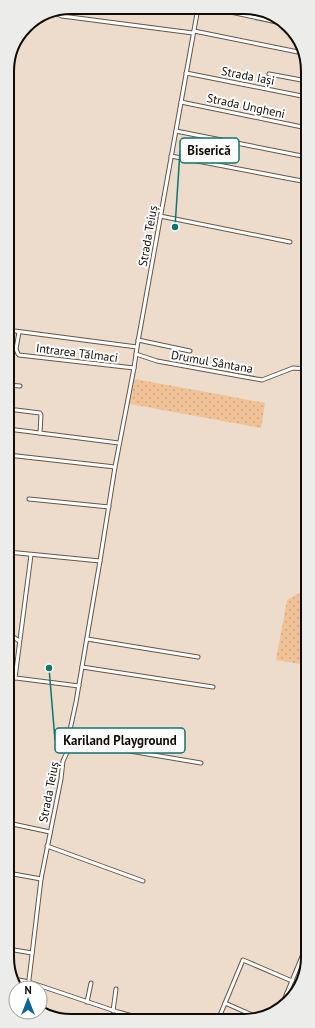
<svg xmlns="http://www.w3.org/2000/svg" width="315" height="1028" font-family="'PT Sans',sans-serif">
  <style>
    .grass { fill: url(#grass-dots) }
    .lines { fill: none; stroke-linecap: round; stroke-linejoin: round }
    .street-casing { stroke: #655648; stroke-width: 5 }
    .street { stroke: #fff; stroke-width: 3 }
    .labels { text-anchor: middle; stroke-width: 4; stroke-linejoin: round; paint-order: stroke }
    .street-label { font-size: 12px; fill: #120c07; stroke: #fff }
    .rim { fill: none; stroke: #120c07; stroke-width: 2 }
    .leader { fill: none; stroke: #0f766e; stroke-width: 1.5 }
    .callout-dot { fill: #0f766e; stroke: #fff; stroke-width: 1.5 }
    .callout { fill: #fff; stroke: #0f766e; stroke-width: 1.5 }
    .callout-label { font-size: 13px; text-anchor: middle; font-weight: bold; fill: #120c07 }
  </style>
  <defs>
    <pattern id="grass-dots" width="8" height="8" patternUnits="userSpaceOnUse"><rect width="8" height="8" fill="#f1c297"/><path d="M2 2h.1M6 6h.1" fill="none" stroke="#cea681" stroke-width="1.8" stroke-linecap="round"/></pattern>
  </defs>
  <rect width="100%" height="100%" fill="#eddbcb"/>
  <g class="grass">
    <polygon points="135,379 265,403 261,428 130,404"/>
    <polygon points="307,589 308,663 306,665 276,660 287,600"/>
  </g>
  <g class="lines">
    <defs>
      <g id="street">
        <polyline points="212,8 286,24"/>
        <polyline points="55,13 62,16 193,33"/>
        <polyline points="194,31 303,53"/>
        <polyline points="186,73 307,97"/>
        <polyline points="269,74 307,81"/>
        <polyline points="181,102 307,128"/>
        <polyline points="176,131 307,157"/>
        <polyline points="171,156 307,182"/>
        <polyline points="307,185 303,204 307,204"/>
        <polyline points="160,216 290,242"/>
        <polyline points="7,330 137,347"/>
        <polyline points="19,332 16,349 18,354 19,355 134,368"/>
        <polyline points="138,340 190,351"/>
        <polyline points="136,354 157,361 262,380 293,368 307,369"/>
        <polyline points="8,385 20,386"/>
        <polyline points="8,409 40,413 41,415 40,433"/>
        <polyline points="8,429 119,443"/>
        <polyline points="8,455 115,467"/>
        <polyline points="29,499 109,507"/>
        <polyline points="8,552 100,561"/>
        <polyline points="8,633 19,641"/>
        <polyline points="87,639 198,657"/>
        <polyline points="82,667 213,687"/>
        <polyline points="8,677 79,686"/>
        <polyline points="15,678 31,555"/>
        <polyline points="70,741 201,763"/>
        <polyline points="8,823 50,832"/>
        <polyline points="47,846 143,881"/>
        <polyline points="8,873 41,879"/>
        <polyline points="8,949 32,953"/>
        <polyline points="14,979 29,982 118,1012 143,1019"/>
        <polyline points="28,988 41,879 61,779 63,761 69,748 70,730 76,702 100,561 115,467 134,368 137,347 198,8"/>
        <polyline points="287,993 293,996"/>
        <polyline points="87,1002 91,983"/>
        <polyline points="225,1003 259,1018"/>
        <polyline points="282,1005 308,942"/>
        <polyline points="113,1011 116,989"/>
        <polyline points="218,1020 243,960 292,981"/>
      </g>
    </defs>
    <use href="#street" class="street-casing"/>
    <use href="#street" class="street"/>
  </g>
  <g class="labels">
    <g class="street-label">
      <text transform="translate(248 76) rotate(11)" y="4">Strada Iași</text>
      <text transform="translate(246 106) rotate(12)" y="4">Strada Ungheni</text>
      <text transform="translate(148 236) rotate(-80)" y="4">Strada Teiuș</text>
      <text transform="translate(77 353) rotate(7)" y="4">Intrarea Tălmaci</text>
      <text transform="translate(212 362) rotate(10)" y="4">Drumul Sântana</text>
      <text transform="translate(49 792) rotate(-79)" y="4">Strada Teiuș</text>
    </g>
  </g>
  <path d="M0 0H315V1028H0ZM71 14H244A57 57 0 0 1 301 71V957A57 57 0 0 1 244 1014H71A57 57 0 0 1 14 957V71A57 57 0 0 1 71 14Z" fill="#ececeb" fill-rule="evenodd"/>
  <path class="rim" d="M71 14H244A57 57 0 0 1 301 71V957A57 57 0 0 1 244 1014H71A57 57 0 0 1 14 957V71A57 57 0 0 1 71 14Z"/>
  <path class="leader" d="M175 227L180 151M49 668L55 740"/>
  <g class="callout-dot">
    <circle cx="175" cy="227" r="4"/>
    <circle cx="49" cy="668" r="4"/>
  </g>
  <g class="callout">
    <rect x="180" y="138" width="59" height="25" rx="4"/>
    <rect x="55" y="728" width="130" height="25" rx="4"/>
  </g>
  <g class="callout-label">
    <text x="209" y="155">Biserică</text>
    <text x="120" y="745">Kariland Playground</text>
  </g>
  <g transform="translate(28 1000)"><circle r="19" fill="#ffffff" stroke="#a09e9c"/>
  <path d="M0-3L7 15L0 10L-7 15Z" fill="#126294"/>
  <text y="-6" font-size="11" font-weight="bold" text-anchor="middle" fill="#120c07">N</text>
  </g>
</svg>
